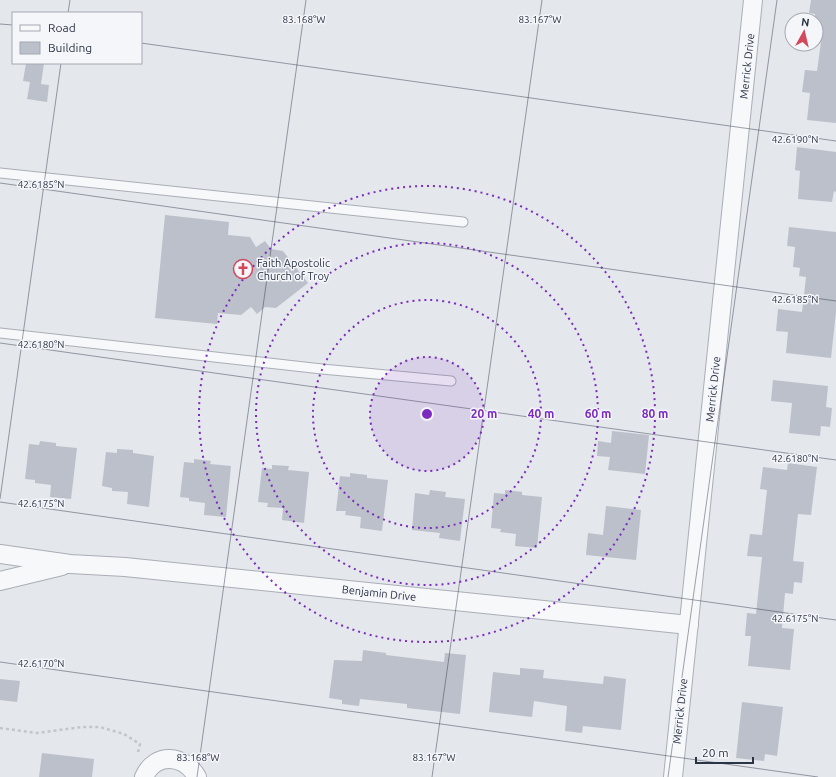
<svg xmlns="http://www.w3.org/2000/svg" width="836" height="777" font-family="Ubuntu,sans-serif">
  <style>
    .building { fill: #bbc0ca }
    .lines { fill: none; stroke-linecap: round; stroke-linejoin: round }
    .service-casing { stroke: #a9aeb7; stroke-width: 11 }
    .minor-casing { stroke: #a9aeb7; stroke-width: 20 }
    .path { stroke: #c2c5cb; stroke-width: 2.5; stroke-dasharray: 3 3; stroke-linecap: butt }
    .service { stroke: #f7f8fa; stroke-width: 9 }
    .minor { stroke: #f7f8fa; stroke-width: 18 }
    .ticks { fill: none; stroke: #2b3445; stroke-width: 1; stroke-opacity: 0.45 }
    .ring { fill: none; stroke: #7b2cbf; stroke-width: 2; stroke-dasharray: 2 4 }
    .labels { text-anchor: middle; stroke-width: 3; stroke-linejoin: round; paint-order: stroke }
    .street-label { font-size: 11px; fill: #2b3445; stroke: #f4f6f9 }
    .poi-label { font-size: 11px; fill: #2b3445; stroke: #f4f6f9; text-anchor: start }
    .ticks-label { font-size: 10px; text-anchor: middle; fill: #2b3445; stroke: #f4f6f9; stroke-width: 3; stroke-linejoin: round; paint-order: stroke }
    .centre { fill: #7b2cbf; stroke: #f4f6f9; stroke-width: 2 }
    .ring-label { font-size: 12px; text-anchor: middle; font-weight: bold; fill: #7b2cbf; stroke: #f4f6f9; stroke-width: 3; stroke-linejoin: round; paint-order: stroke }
  </style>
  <rect width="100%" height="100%" fill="#e4e7ec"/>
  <g class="building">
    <polygon points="811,0 836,0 836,123 807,120 810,93 802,92 805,70 817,71 821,42 816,41 815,14 809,13"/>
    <polygon points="26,63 44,63 41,84 49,85 47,102 27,99 30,82 23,81"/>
    <polygon points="797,147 836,152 836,192 834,191 832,202 798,199 800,171 795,170"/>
    <polygon points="165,215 229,222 228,235 250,237 256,247 265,241 271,249 283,251 308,283 276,308 265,307 257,314 251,307 241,315 218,313 217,324 155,318"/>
    <polygon points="789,227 836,232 836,312 831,358 786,353 788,332 776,331 778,309 802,312 806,277 799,276 800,268 793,267 795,247 787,246"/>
    <polygon points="773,380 828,386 826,407 832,408 830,427 821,426 820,436 789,433 792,403 771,401"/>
    <polygon points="612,431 649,435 645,474 608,470 610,457 597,456 598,441 611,443"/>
    <polygon points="40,441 56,443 56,446 77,448 71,499 50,497 51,485 35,483 35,480 25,479 29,444 39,445"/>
    <polygon points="117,449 133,450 133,453 154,456 149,507 127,504 128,492 112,491 112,488 102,486 106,452 117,453"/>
    <polygon points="194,459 211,461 210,464 231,466 226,517 204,515 205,503 189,501 189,498 180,497 184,462 194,463"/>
    <polygon points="788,463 817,467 811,515 798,514 793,561 804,562 802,583 794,582 793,594 785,593 782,628 794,629 790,670 748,666 751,636 745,636 747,613 756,614 762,557 747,556 750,534 762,535 767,490 760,489 763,467 787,470"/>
    <polygon points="272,465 289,466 288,470 309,472 304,523 282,520 283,508 267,507 268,503 258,502 262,468 272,469"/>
    <polygon points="350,473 367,475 367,478 388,480 382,531 360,528 361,517 345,515 346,511 336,511 340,476 350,477"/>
    <polygon points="430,490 446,492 445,497 465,499 460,541 439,538 440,533 412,530 415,493 429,495"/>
    <polygon points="505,490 522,492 522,495 542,497 537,548 515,546 516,534 500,532 501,529 491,528 494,493 505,494"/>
    <polygon points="606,506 641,510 636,560 586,555 588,533 603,535"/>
    <polygon points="363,650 386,653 386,655 444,662 445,653 466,655 460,714 407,708 407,704 360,699 359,706 342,704 342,700 329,698 334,660 362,661"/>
    <polygon points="520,668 544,670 543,678 603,684 604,676 626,679 621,730 583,726 582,733 565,731 567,706 534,701 532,717 489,712 493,672 520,675"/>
    <polygon points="0,679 20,681 17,702 0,700"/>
    <polygon points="742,702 783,707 777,756 765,754 764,761 736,758"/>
    <polygon points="42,753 94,759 92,777 39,777"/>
  </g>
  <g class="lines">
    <defs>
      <g id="service">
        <polyline points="0,173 463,222"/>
        <polyline points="0,333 322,369 451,381"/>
      </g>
      <g id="minor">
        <polyline points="0,554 70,564 125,567 689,625"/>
        <polyline points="0,581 62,566"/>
        <path d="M144,777c11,-25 40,-23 53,0"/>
        <polyline points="673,777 753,0"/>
      </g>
    </defs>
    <use href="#service" class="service-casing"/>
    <use href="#minor" class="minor-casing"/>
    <polyline class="path" points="0,728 37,733 82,727 100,727 124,734 140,744 138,752"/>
    <use href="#service" class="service"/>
    <use href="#minor" class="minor"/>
  </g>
  <path class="ticks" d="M68,13l2,-13M0,24l13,1M141,43l695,98M0,183l836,118M0,343l836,117M0,499l61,-436M0,502l836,118M0,662l818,115M197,777l109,-777M432,777l110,-777M668,777l109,-777"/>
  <circle cx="427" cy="414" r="57" fill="#7b2cbf" fill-opacity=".12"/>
  <g class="ring">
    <circle cx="427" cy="414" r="57"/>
    <circle cx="427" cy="414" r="114"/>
    <circle cx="427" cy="414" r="171"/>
    <circle cx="427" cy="414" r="228"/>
  </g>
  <defs>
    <symbol id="church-ring" viewBox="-11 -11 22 22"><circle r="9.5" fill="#f4f6f9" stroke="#d1495b" stroke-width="1.5"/><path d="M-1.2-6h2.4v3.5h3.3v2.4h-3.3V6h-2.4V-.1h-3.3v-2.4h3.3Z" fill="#d1495b"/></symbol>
  </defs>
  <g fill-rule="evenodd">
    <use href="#church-ring" x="232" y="258" width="22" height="22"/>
  </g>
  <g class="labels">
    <g class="street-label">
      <text transform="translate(747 66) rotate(-84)" y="4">Merrick Drive</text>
      <text transform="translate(713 389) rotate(-84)" y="4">Merrick Drive</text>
      <text transform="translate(379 593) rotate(6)" y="4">Benjamin Drive</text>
      <text transform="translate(680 711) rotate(-84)" y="4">Merrick Drive</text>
    </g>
    <g class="poi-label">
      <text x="257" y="267">Faith Apostolic<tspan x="257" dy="13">Church of Troy</tspan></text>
    </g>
  </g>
  <g class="ticks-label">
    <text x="304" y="23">83.168°W</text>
    <text x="540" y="23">83.167°W</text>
    <text x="795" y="143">42.6190°N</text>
    <text x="41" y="188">42.6185°N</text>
    <text x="795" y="303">42.6185°N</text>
    <text x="41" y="348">42.6180°N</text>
    <text x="795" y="462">42.6180°N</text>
    <text x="41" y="507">42.6175°N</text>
    <text x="795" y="622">42.6175°N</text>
    <text x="41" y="667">42.6170°N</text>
    <text x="198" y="761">83.168°W</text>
    <text x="434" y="761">83.167°W</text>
  </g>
  <circle cx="427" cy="414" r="6" class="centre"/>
  <g class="ring-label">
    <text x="484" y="418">20 m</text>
    <text x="541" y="418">40 m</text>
    <text x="598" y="418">60 m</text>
    <text x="655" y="418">80 m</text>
  </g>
  <rect x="12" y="12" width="130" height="52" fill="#f4f6f9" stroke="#a4a8b1"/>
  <rect x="20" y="25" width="20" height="6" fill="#f7f8fa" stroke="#a4a8b1"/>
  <text x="48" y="32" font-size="12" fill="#2b3445">Road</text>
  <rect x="20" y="42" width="20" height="12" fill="#bbc0ca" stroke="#a4a8b1"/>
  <text x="48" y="52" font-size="12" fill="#2b3445">Building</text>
  <g transform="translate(804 32) rotate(8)"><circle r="19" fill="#f4f6f9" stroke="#a4a8b1"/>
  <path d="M0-3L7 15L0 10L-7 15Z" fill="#d1495b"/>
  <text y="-6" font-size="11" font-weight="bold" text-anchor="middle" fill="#2b3445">N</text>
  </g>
  <path d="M696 757v6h57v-6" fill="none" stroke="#2b3445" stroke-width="2"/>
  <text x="702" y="757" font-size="12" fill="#2b3445" stroke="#f4f6f9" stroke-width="3" paint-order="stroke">20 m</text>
</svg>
